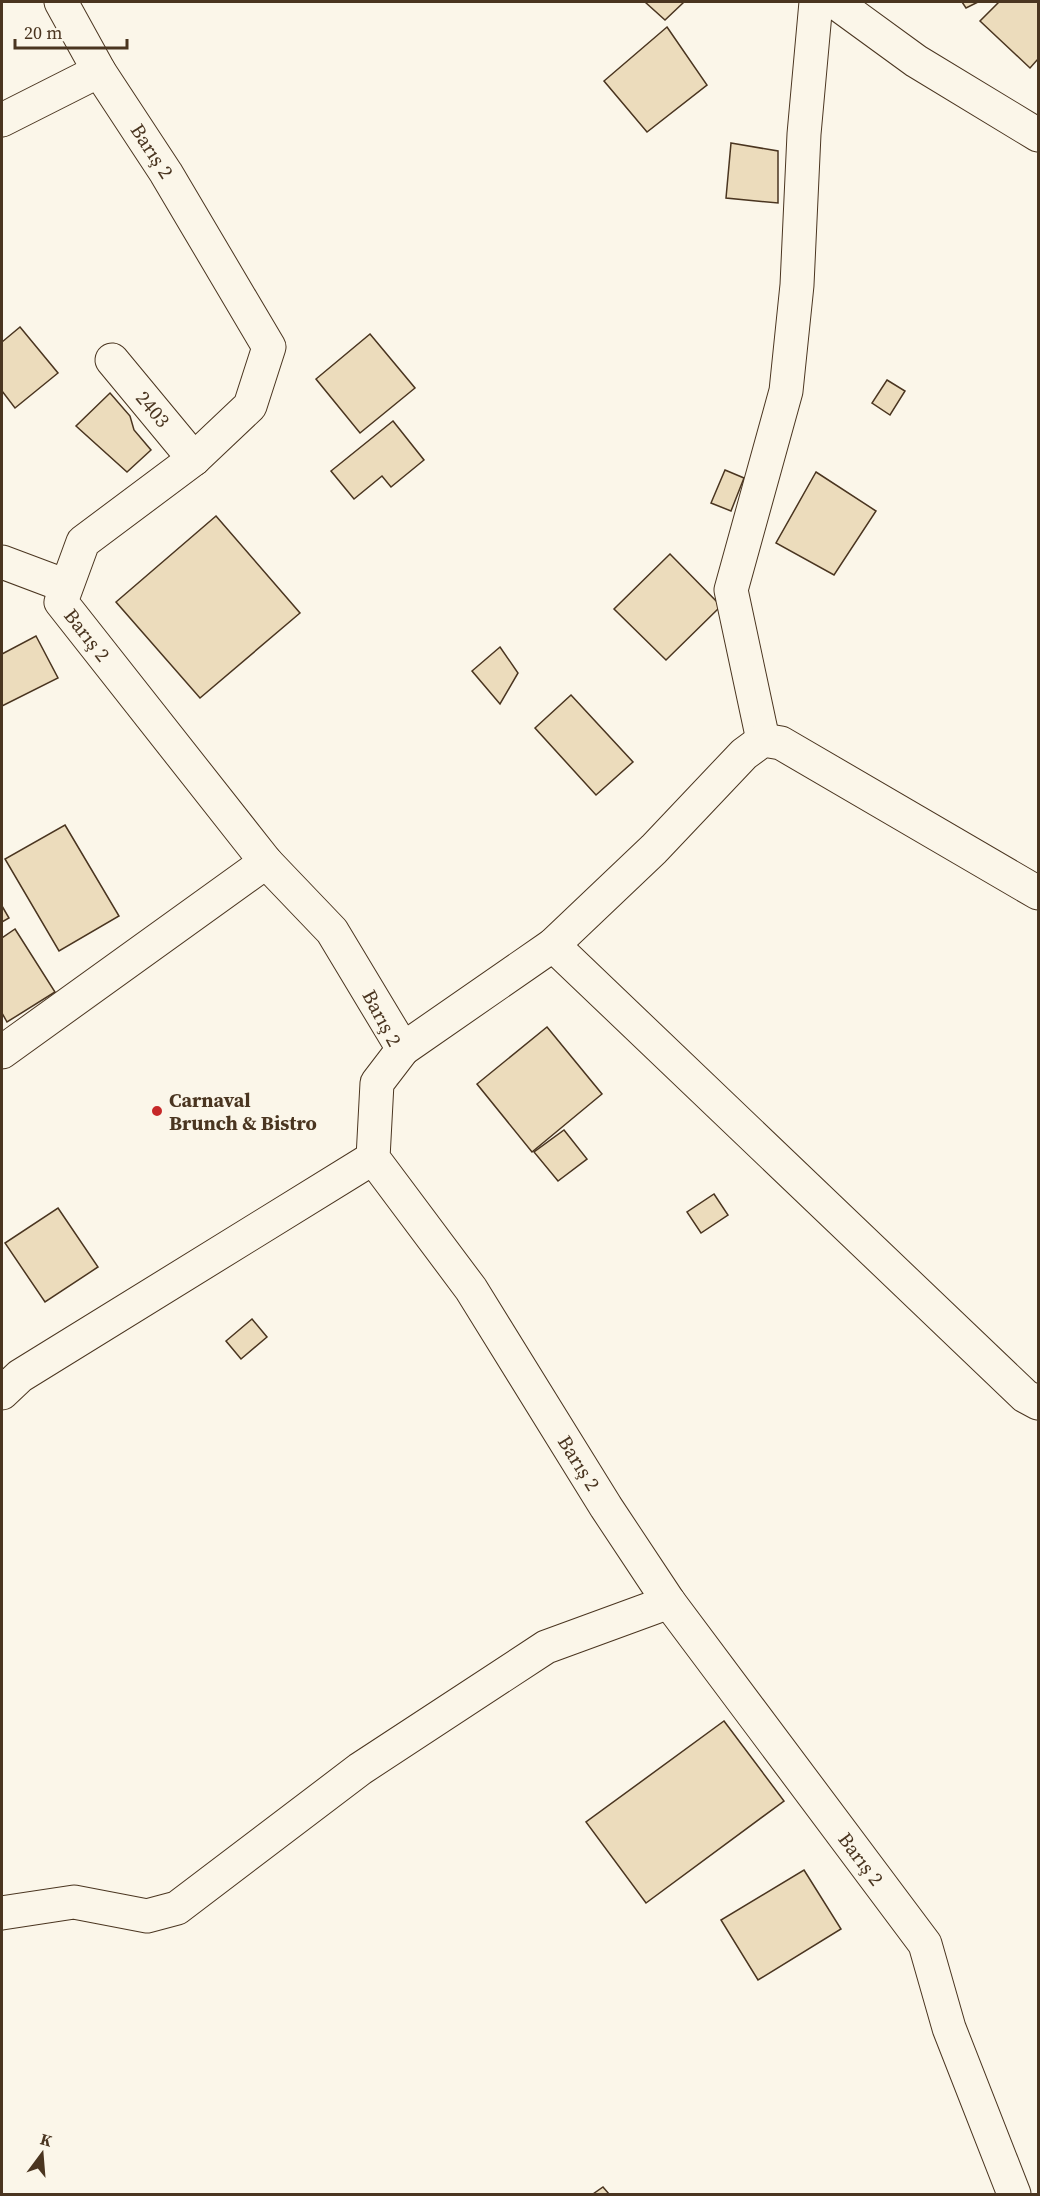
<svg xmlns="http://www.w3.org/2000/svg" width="1040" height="2196" font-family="'Source Serif 4',serif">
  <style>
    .building { fill: #ecdcbc; stroke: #4a3520; stroke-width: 1.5 }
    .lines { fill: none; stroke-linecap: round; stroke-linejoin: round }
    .minor-casing { stroke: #4a3520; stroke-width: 35 }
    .minor { stroke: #fbf6e9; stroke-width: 33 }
    .poi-dot { fill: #c62828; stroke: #fbf6e9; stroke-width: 2 }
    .labels { text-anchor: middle; stroke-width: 4.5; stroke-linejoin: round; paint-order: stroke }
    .street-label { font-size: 20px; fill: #4a3520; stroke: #fbf6e9 }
    .poi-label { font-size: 20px; font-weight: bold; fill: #4a3520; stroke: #fbf6e9; text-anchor: start }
  </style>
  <rect width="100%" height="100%" fill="#fbf6e9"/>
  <g class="building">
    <polygon points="645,2 684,2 665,20"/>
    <polygon points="962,2 978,2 966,8"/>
    <polygon points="999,2 1038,2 1038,59 1030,68 980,21"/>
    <polygon points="667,27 707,85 647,132 604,81"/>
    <polygon points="731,143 778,151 778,203 726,198"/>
    <polygon points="20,327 58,373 15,408 2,391 2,342"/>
    <polygon points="370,334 415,388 360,433 316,379"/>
    <polygon points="887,380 905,391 890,415 872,403"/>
    <polygon points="110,393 130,416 134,430 151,450 127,472 76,426"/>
    <polygon points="393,421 424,460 391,487 382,476 354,499 331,471"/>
    <polygon points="725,470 744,478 731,511 711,503"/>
    <polygon points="816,472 876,511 834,575 776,543"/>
    <polygon points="216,516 300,613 200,698 116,602"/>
    <polygon points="670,554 721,606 666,660 614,609"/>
    <polygon points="36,636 58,678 2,706 2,654"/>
    <polygon points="500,647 518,673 500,704 472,671"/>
    <polygon points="571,695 633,762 596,795 535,728"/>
    <polygon points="65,825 119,916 59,951 5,859"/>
    <polygon points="2,906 9,918 2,922"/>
    <polygon points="15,929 55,992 7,1022 2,1013 2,938"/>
    <polygon points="547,1027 602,1094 532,1152 477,1084"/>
    <polygon points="564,1130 587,1159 558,1181 534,1152"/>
    <polygon points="714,1194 728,1215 701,1233 687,1212"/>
    <polygon points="58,1208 98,1267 45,1302 5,1243"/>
    <polygon points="252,1319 267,1337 241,1359 226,1341"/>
    <polygon points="724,1721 784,1801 646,1903 586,1822"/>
    <polygon points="804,1870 841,1929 758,1980 721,1920"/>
    <polygon points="603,2187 609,2194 593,2194"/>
  </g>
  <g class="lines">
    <defs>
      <g id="minor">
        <polyline points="61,2 99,71 166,173 269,347 250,406 194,459 83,542 61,602 266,862 332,931 403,1049 377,1083 373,1158 471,1289 606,1507 669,1602 925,1944 949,2028 1014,2194"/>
        <polyline points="835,2 916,61 1038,135"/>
        <polyline points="2,120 99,71"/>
        <polyline points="112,360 194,459"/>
        <polyline points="2,562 66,586"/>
        <polyline points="763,740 731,590 786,391 797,285 804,134 816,2"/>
        <polyline points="553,945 1025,1396 1038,1403"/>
        <polyline points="403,1049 553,945 654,849 744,754 763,740 781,743 1038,893"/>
        <polyline points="2,1052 266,862"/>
        <polyline points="2,1393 20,1376 373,1158"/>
        <polyline points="2,1913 74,1902 147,1916 177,1908 360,1769 546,1647 669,1602"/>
      </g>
    </defs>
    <use href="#minor" class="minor-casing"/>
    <use href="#minor" class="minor"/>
  </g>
  <circle class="poi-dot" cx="157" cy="1111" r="6"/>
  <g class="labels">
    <g class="street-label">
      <text transform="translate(152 151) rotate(57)" y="7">Barış 2</text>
      <text transform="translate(153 409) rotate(50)" y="7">2403</text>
      <text transform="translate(87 635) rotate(52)" y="7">Barış 2</text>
      <text transform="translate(382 1018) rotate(62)" y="7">Barış 2</text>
      <text transform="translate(579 1463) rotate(58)" y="7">Barış 2</text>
      <text transform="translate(861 1859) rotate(53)" y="7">Barış 2</text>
    </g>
    <g class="poi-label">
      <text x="169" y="1107">Carnaval<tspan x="169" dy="23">Brunch &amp; Bistro</tspan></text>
    </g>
  </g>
  <rect width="1040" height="2196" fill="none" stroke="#4a3520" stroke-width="6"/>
  <g transform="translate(42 2154) rotate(16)" stroke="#fbf6e9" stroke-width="4.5" paint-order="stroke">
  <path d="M0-4.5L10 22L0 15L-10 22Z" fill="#4a3520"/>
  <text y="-9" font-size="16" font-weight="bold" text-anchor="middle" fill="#4a3520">K</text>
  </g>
  <path d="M15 39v9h112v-9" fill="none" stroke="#4a3520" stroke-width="3"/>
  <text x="24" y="39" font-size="18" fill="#4a3520" stroke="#fbf6e9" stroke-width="4.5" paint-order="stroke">20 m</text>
</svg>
